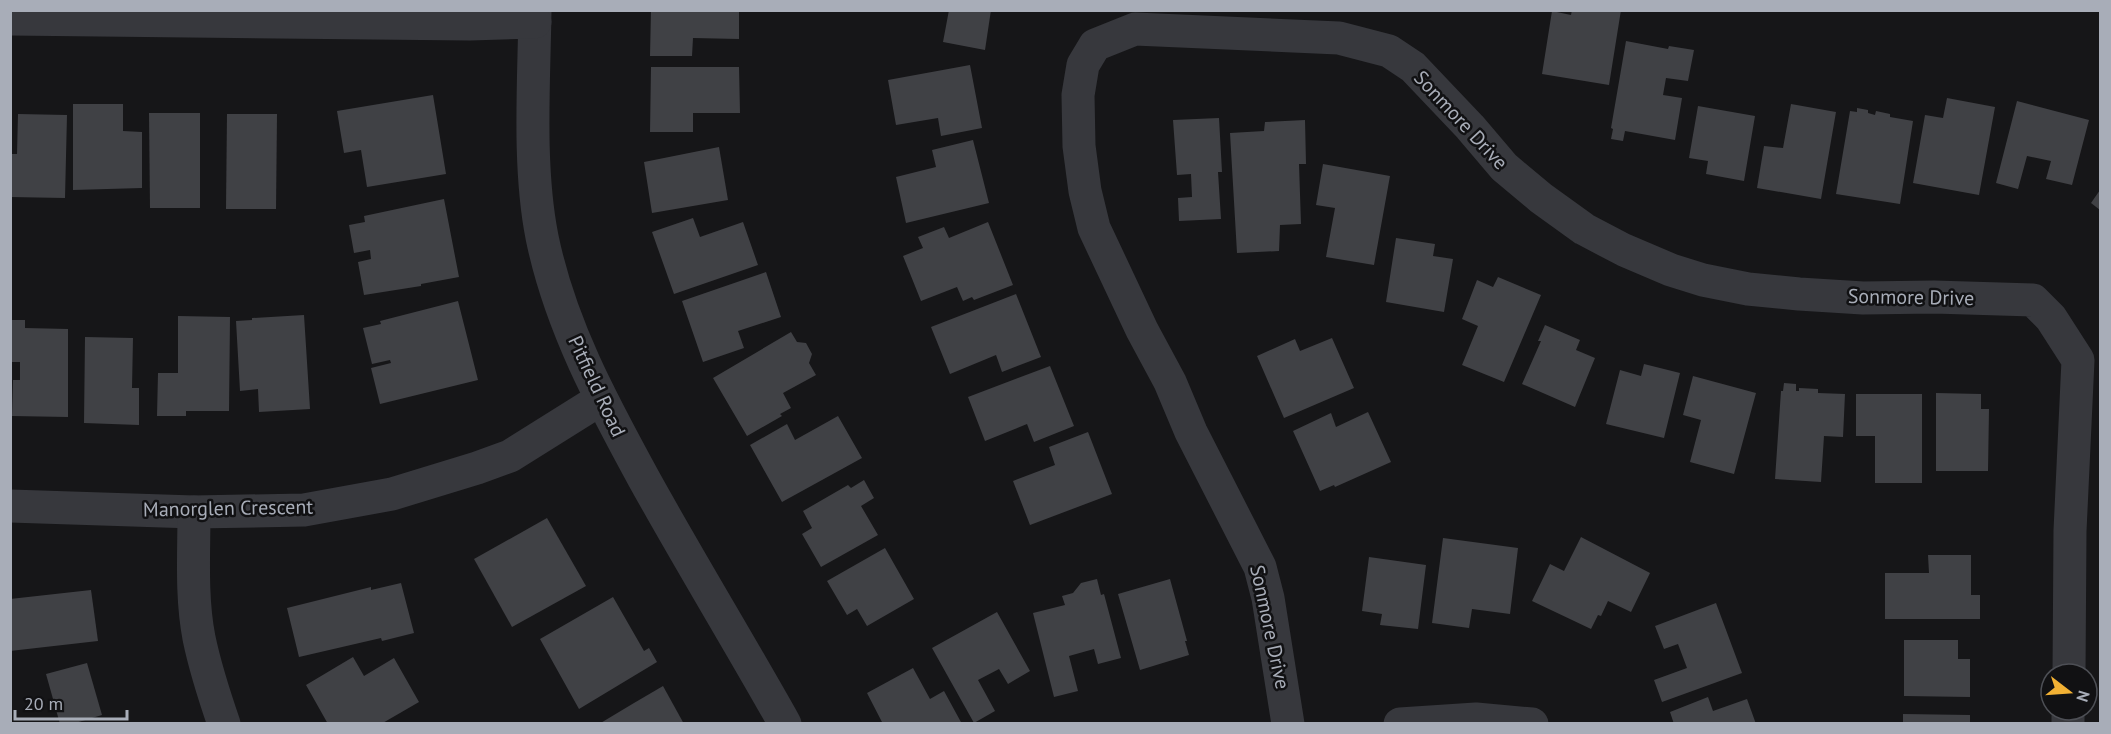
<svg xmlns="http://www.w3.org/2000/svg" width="2111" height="734" font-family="'PT Sans',sans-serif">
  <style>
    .building { fill: #404145 }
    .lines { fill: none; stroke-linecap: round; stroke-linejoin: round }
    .minor { stroke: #37383d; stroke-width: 33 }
    .labels { text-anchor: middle; stroke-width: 5; stroke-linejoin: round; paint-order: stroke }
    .street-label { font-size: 20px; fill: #a8adb8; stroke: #111113 }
  </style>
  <rect width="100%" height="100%" fill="#161618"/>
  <g class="building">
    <polygon points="651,10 739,10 739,39 693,38 692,56 650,56"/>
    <polygon points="949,10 991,10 985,50 943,42"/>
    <polygon points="1572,10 1621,10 1609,85 1542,74 1552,11 1571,15"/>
    <polygon points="1626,41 1668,49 1669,46 1694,50 1688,81 1666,78 1663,95 1682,98 1675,140 1625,131 1623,141 1611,139 1613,129 1611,128"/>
    <polygon points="970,65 982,128 941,136 938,118 896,125 888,80"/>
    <polygon points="651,67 739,67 740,113 693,113 693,132 650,132"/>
    <polygon points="433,95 446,174 367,187 361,150 344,153 337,111"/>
    <polygon points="1947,98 1995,107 1979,195 1913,183 1925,115 1943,118"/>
    <polygon points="2017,101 2089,120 2072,185 2046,179 2051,161 2027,156 2018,189 1996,183"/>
    <polygon points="73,104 123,104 123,131 142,132 142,188 73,190"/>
    <polygon points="1791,104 1836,112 1821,199 1757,188 1764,146 1783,148"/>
    <polygon points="1698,106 1755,116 1744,181 1706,174 1708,161 1689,158"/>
    <polygon points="1857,108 1868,110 1868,113 1875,115 1876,111 1890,114 1890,117 1913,121 1900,204 1836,194 1850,111 1857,112"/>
    <polygon points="149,113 200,113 200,208 150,208"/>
    <polygon points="18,114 67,115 65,198 10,197 10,154 17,154"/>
    <polygon points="227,114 277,114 276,209 226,209"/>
    <polygon points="1219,118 1222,172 1218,172 1221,219 1179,221 1178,198 1192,197 1191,174 1177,175 1173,120"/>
    <polygon points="1305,120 1306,164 1299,164 1301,224 1280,225 1279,251 1237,253 1230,133 1264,131 1265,122"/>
    <polygon points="973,140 989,203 906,223 896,177 936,167 932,150"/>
    <polygon points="719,147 728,200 652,213 644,162"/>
    <polygon points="1323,164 1390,176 1374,265 1326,257 1335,208 1316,205"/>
    <polygon points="2100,190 2100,210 2091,203"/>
    <polygon points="444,199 459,277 421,284 421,286 364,295 358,262 371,259 370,250 354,253 349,225 365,222 364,216"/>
    <polygon points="693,218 700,237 743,222 758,265 674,294 652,232"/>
    <polygon points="988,222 1013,285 974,300 972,297 963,301 957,287 921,301 903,256 923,248 918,237 944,227 949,238"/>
    <polygon points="1396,238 1435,244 1433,256 1453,259 1444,312 1386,302"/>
    <polygon points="766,272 781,317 738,331 744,348 703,362 682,301"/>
    <polygon points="1498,277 1541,295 1504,382 1462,365 1478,326 1462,319 1477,280 1493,287"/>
    <polygon points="1016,294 1041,357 1002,372 996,355 950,374 931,327"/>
    <polygon points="458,301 478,380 380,404 371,368 391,363 390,360 372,364 363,328 381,324 380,321"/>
    <polygon points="304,315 310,409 259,412 258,389 240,391 236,321 252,320 252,318"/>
    <polygon points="178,316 230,317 229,411 186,411 186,416 157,416 158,373 178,373"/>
    <polygon points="10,320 25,320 25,328 68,329 68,417 12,416 13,380 20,380 20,362 10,362"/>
    <polygon points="1545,325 1580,340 1576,350 1595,358 1575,407 1522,384 1541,341 1538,341"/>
    <polygon points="791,332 797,342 806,343 812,354 809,363 816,375 783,393 791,408 780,414 782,416 747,436 713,378"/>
    <polygon points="85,337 133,338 132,388 139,388 139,425 84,423"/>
    <polygon points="1332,338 1354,388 1284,418 1257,356 1295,339 1300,351"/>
    <polygon points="1644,364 1680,373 1664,438 1606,424 1620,370 1641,376"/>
    <polygon points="1050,366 1074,426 1034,442 1027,424 985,441 968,397"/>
    <polygon points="1693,376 1756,393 1734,474 1690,462 1701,420 1683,415"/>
    <polygon points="1784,383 1796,384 1796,391 1799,391 1799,388 1818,389 1818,393 1845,394 1843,437 1824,436 1821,482 1775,479 1781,391 1783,391"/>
    <polygon points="1936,393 1981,394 1981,409 1989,409 1988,471 1936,471"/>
    <polygon points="1856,394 1922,394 1922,483 1875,483 1875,436 1856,436"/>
    <polygon points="1368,412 1391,462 1335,487 1334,485 1320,491 1293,431 1331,413 1336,427"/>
    <polygon points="838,416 862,458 782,502 750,445 787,424 795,440"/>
    <polygon points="1088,432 1112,494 1030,525 1013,481 1055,465 1049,447"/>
    <polygon points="864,480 874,498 861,506 878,535 821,567 802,534 812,528 803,511 848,485 851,488"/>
    <polygon points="547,518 586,586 512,627 474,559"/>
    <polygon points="1581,537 1650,573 1631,612 1608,601 1601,616 1598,615 1591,629 1532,601 1550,564 1564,571"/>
    <polygon points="1443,538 1518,548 1510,614 1472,609 1469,628 1432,623"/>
    <polygon points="885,548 914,599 867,626 857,609 847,615 827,581"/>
    <polygon points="1928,555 1971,555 1971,595 1980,595 1980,619 1885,619 1885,573 1929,573"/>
    <polygon points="1369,557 1426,565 1418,629 1380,625 1382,614 1362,611"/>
    <polygon points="1097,579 1101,595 1104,594 1121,658 1098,664 1094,649 1069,656 1078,691 1054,697 1033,613 1065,605 1062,596 1073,593 1081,583"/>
    <polygon points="1170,579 1187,641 1185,641 1189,655 1140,670 1118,594"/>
    <polygon points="401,583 414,633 382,641 381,638 299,657 287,608 371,587 371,590"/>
    <polygon points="91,590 98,641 10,651 10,599"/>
    <polygon points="613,597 644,651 649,648 657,662 579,709 540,639"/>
    <polygon points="1716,603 1742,673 1662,702 1654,680 1687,668 1678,644 1664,649 1655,626"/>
    <polygon points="997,612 1030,671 1008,684 999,669 978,680 995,711 974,723 932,648"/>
    <polygon points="1904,640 1958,640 1958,659 1970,659 1970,697 1904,696"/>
    <polygon points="353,657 364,676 394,658 419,702 381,724 328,724 306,685"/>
    <polygon points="87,663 102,715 72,724 60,724 46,674"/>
    <polygon points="913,668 930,699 944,691 962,724 883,724 867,693"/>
    <polygon points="663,686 684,724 599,724 634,703"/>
    <polygon points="1708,697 1713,711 1747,699 1756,724 1674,724 1670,712"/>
    <polygon points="1903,714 1970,715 1970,724 1903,724"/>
  </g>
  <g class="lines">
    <g class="minor">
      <path d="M535,10c-1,73 -7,156 7,227 18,88 60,165 102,242 46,83 95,163 141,245"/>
      <polyline points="10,19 470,24 535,22"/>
      <polyline points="10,506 194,512 304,510 392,494 477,468 510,456 601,399"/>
      <path d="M194,512c0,41 -3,85 5,126 6,29 15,57 25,86"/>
      <polyline points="1288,724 1268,598 1260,567 1191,432 1170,382 1142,330 1094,228 1085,191 1079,146 1078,95 1083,65 1095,45 1135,29 1339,38 1389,51 1413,67 1470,127 1504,167 1541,198 1584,229 1624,250 1671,270 1703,280 1748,289 1799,294 1863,298 1934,297 2033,300 2051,318 2078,360 2070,531 2069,674"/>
      <polyline points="1400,724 1476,719 1532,724"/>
      <polyline points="2068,724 2068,710"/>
    </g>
  </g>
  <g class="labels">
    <g class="street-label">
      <text transform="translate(1461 120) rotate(47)" y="7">Sonmore Drive</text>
      <text transform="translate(1911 297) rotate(1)" y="7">Sonmore Drive</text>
      <text transform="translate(597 386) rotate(65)" y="7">Pitfield Road</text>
      <text transform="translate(228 508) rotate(-1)" y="7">Manorglen Crescent</text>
      <text transform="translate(1270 627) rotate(78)" y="7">Sonmore Drive</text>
    </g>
  </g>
  <rect width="2111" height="734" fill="none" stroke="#a8adb8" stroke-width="24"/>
  <g transform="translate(2069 692) rotate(107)"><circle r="28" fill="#111113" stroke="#4d4f55" stroke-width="1.5"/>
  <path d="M0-4.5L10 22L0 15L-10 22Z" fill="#f2b134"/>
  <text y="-9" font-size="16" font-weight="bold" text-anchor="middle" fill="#a8adb8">N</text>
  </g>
  <path d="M15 710v9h112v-9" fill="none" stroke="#a8adb8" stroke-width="3"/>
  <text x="24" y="710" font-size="18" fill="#a8adb8" stroke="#111113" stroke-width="4.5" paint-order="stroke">20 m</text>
</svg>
